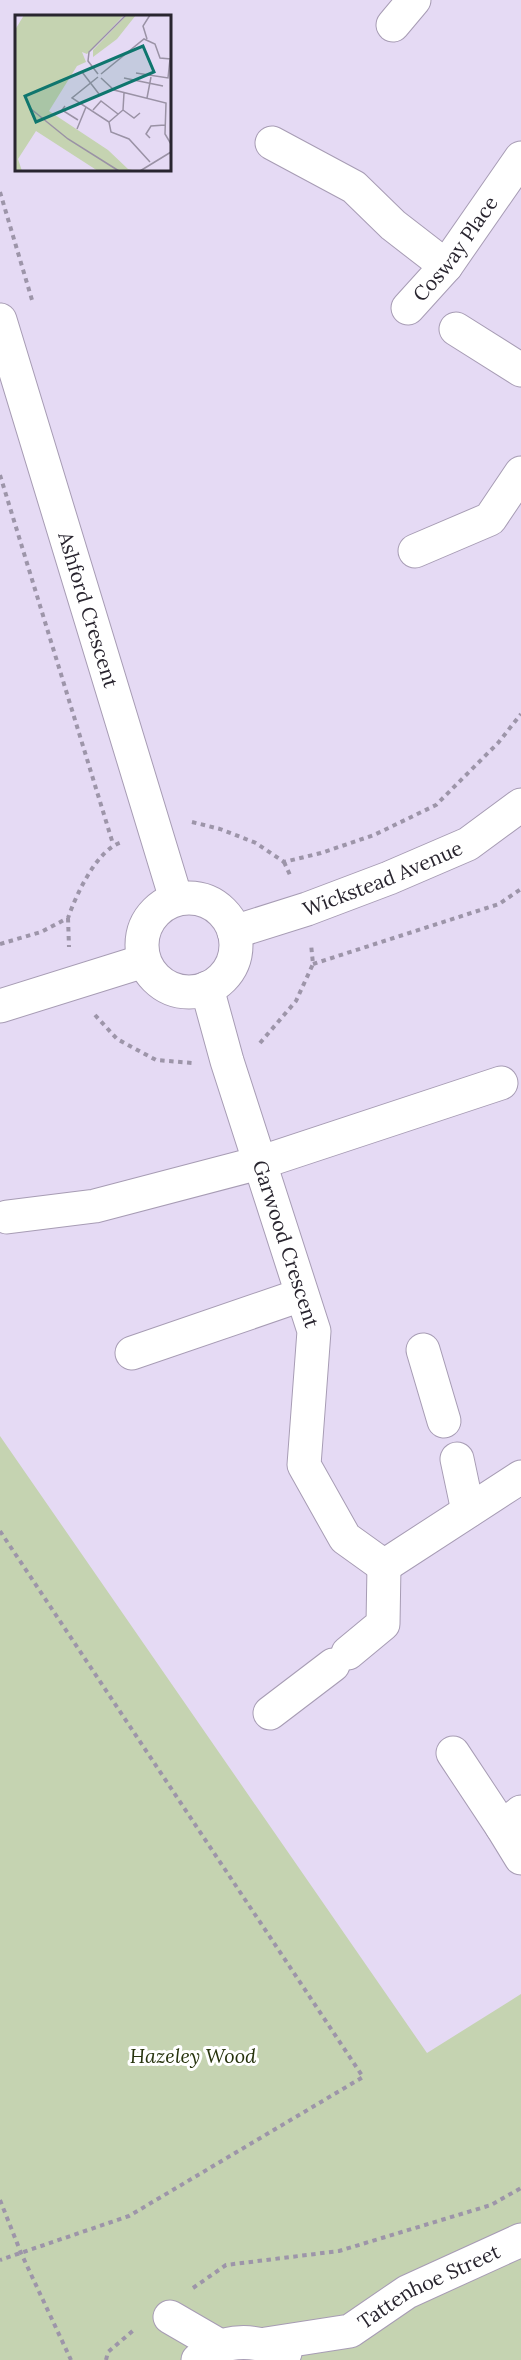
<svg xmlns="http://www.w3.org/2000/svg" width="521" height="2360" font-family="Lora,serif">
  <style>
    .green { fill: #c5d3b1 }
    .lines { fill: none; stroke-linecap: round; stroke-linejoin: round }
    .minor-casing { stroke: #a79cb4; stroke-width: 35 }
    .path { stroke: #9d95a9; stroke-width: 4; stroke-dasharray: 4.5 4.5; stroke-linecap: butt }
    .minor { stroke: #fff; stroke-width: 33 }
    .labels { text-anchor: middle; stroke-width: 6; stroke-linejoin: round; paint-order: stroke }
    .street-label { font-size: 20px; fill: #29252f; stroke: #fff }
    .park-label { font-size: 20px; font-style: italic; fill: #26330c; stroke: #fff }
    .inset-road { fill: none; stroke: #9a92a5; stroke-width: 1.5 }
    .view { fill: #0f766e; fill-opacity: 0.15; stroke: #0f766e; stroke-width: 3 }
    .inset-edge { fill: none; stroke: #29252f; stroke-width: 3 }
  </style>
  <rect width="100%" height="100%" fill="#e5daf4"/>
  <polygon class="green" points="0,1436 427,2053 521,1994 521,2360 0,2360"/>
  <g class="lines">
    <defs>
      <g id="minor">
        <polyline points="393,25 414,0"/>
        <polyline points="272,143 354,187 393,225 446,266"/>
        <path id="s1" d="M408,308l38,-42 75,-108"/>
        <path id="s2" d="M0,320l176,579"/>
        <polyline points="456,329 521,370"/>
        <polyline points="415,551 490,519 521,473"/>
        <circle cx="189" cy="945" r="47"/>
        <path id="s3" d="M234,932l73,-23 82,-31 79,-34 53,-39"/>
        <path id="s4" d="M207,988l20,73 87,270 -10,134 41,73 39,28 137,-89"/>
        <polyline points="0,1006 144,961"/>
        <polyline points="7,1217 95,1206 259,1163 501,1083"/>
        <polyline points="423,1350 444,1421"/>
        <polyline points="132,1353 301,1295"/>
        <polyline points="457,1459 468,1511"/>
        <polyline points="348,1653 383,1624 384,1566"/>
        <polyline points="270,1713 333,1665"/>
        <polyline points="453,1753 502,1827 521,1812"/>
        <polyline points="502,1827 521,1858"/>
        <polyline points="170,2317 220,2346"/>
        <path id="s5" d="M266,2344l84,-13 57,-39 114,-52"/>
        <path d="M198,2360c26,-23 58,-21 87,-7"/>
      </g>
    </defs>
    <use href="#minor" class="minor-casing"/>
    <g class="path">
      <polyline points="0,192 32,300"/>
      <polyline points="0,475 113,844"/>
      <polyline points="192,822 220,829 256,843 284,862 321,853 374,835 436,805 498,743 521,714"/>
      <polyline points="284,862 290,875"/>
      <polyline points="68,918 69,947"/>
      <path d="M0,944l41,-12 27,-14c8,-23 29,-69 54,-76"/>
      <polyline points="313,964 499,904 521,889"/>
      <polyline points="95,1015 117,1039 156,1060 192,1063"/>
      <polyline points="260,1043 296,1001 313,964 311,944"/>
      <polyline points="0,1531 363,2077 129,2216 0,2260"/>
      <polyline points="0,2200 21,2253 71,2360"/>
      <polyline points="193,2288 226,2265 339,2251 491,2205 521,2188"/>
      <polyline points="106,2360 108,2352 135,2329"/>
    </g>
    <use href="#minor" class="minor"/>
  </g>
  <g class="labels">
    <g class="street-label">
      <text dy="7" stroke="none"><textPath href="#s1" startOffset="76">Cosway Place</textPath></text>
      <text dy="7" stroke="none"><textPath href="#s2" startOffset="303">Ashford Crescent</textPath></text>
      <text dy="7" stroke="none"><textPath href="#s3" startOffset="158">Wickstead Avenue</textPath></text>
      <text dy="7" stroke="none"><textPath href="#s4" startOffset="268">Garwood Crescent</textPath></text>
      <text dy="7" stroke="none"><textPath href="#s5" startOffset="176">Tattenhoe Street</textPath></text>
    </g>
    <g class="park-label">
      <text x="193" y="2063">Hazeley Wood</text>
    </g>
  </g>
  <g transform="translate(15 15)">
    <rect width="156" height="156" fill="#e5daf4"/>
    <path d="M9,0h100l-37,39 -5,-2 4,10 -9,4 -28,45 59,39 20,19 9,2h-39l-62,-40 -18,28 4,12h-7v-141zM112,0h9l-19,24 -24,18v-7z" fill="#c5d3b1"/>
    <path class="inset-road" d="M132,24l-4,-13 7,-11M67,57l17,22M121,58l32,5 2,-19M83,59l-10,-13 1,-9 37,-37M86,59l43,-35 11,5 5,14 11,1M83,62l-26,21 37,24 2,10 18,7 21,23M86,63l13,12 52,13 -1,31 6,10M109,63l39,8M132,83l4,-21M50,91l-3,4 16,10M16,94l37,30 51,32M78,95l8,-9 17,13M108,95l11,8 6,-5M94,107l14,-12 1,-17M62,114l9,-22M135,123l-4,-4 5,-8 14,-1M125,156l31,-19"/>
    <path class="view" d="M128,31l11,26 -118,50 -11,-26z"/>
    <rect width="156" height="156" class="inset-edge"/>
  </g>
</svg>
